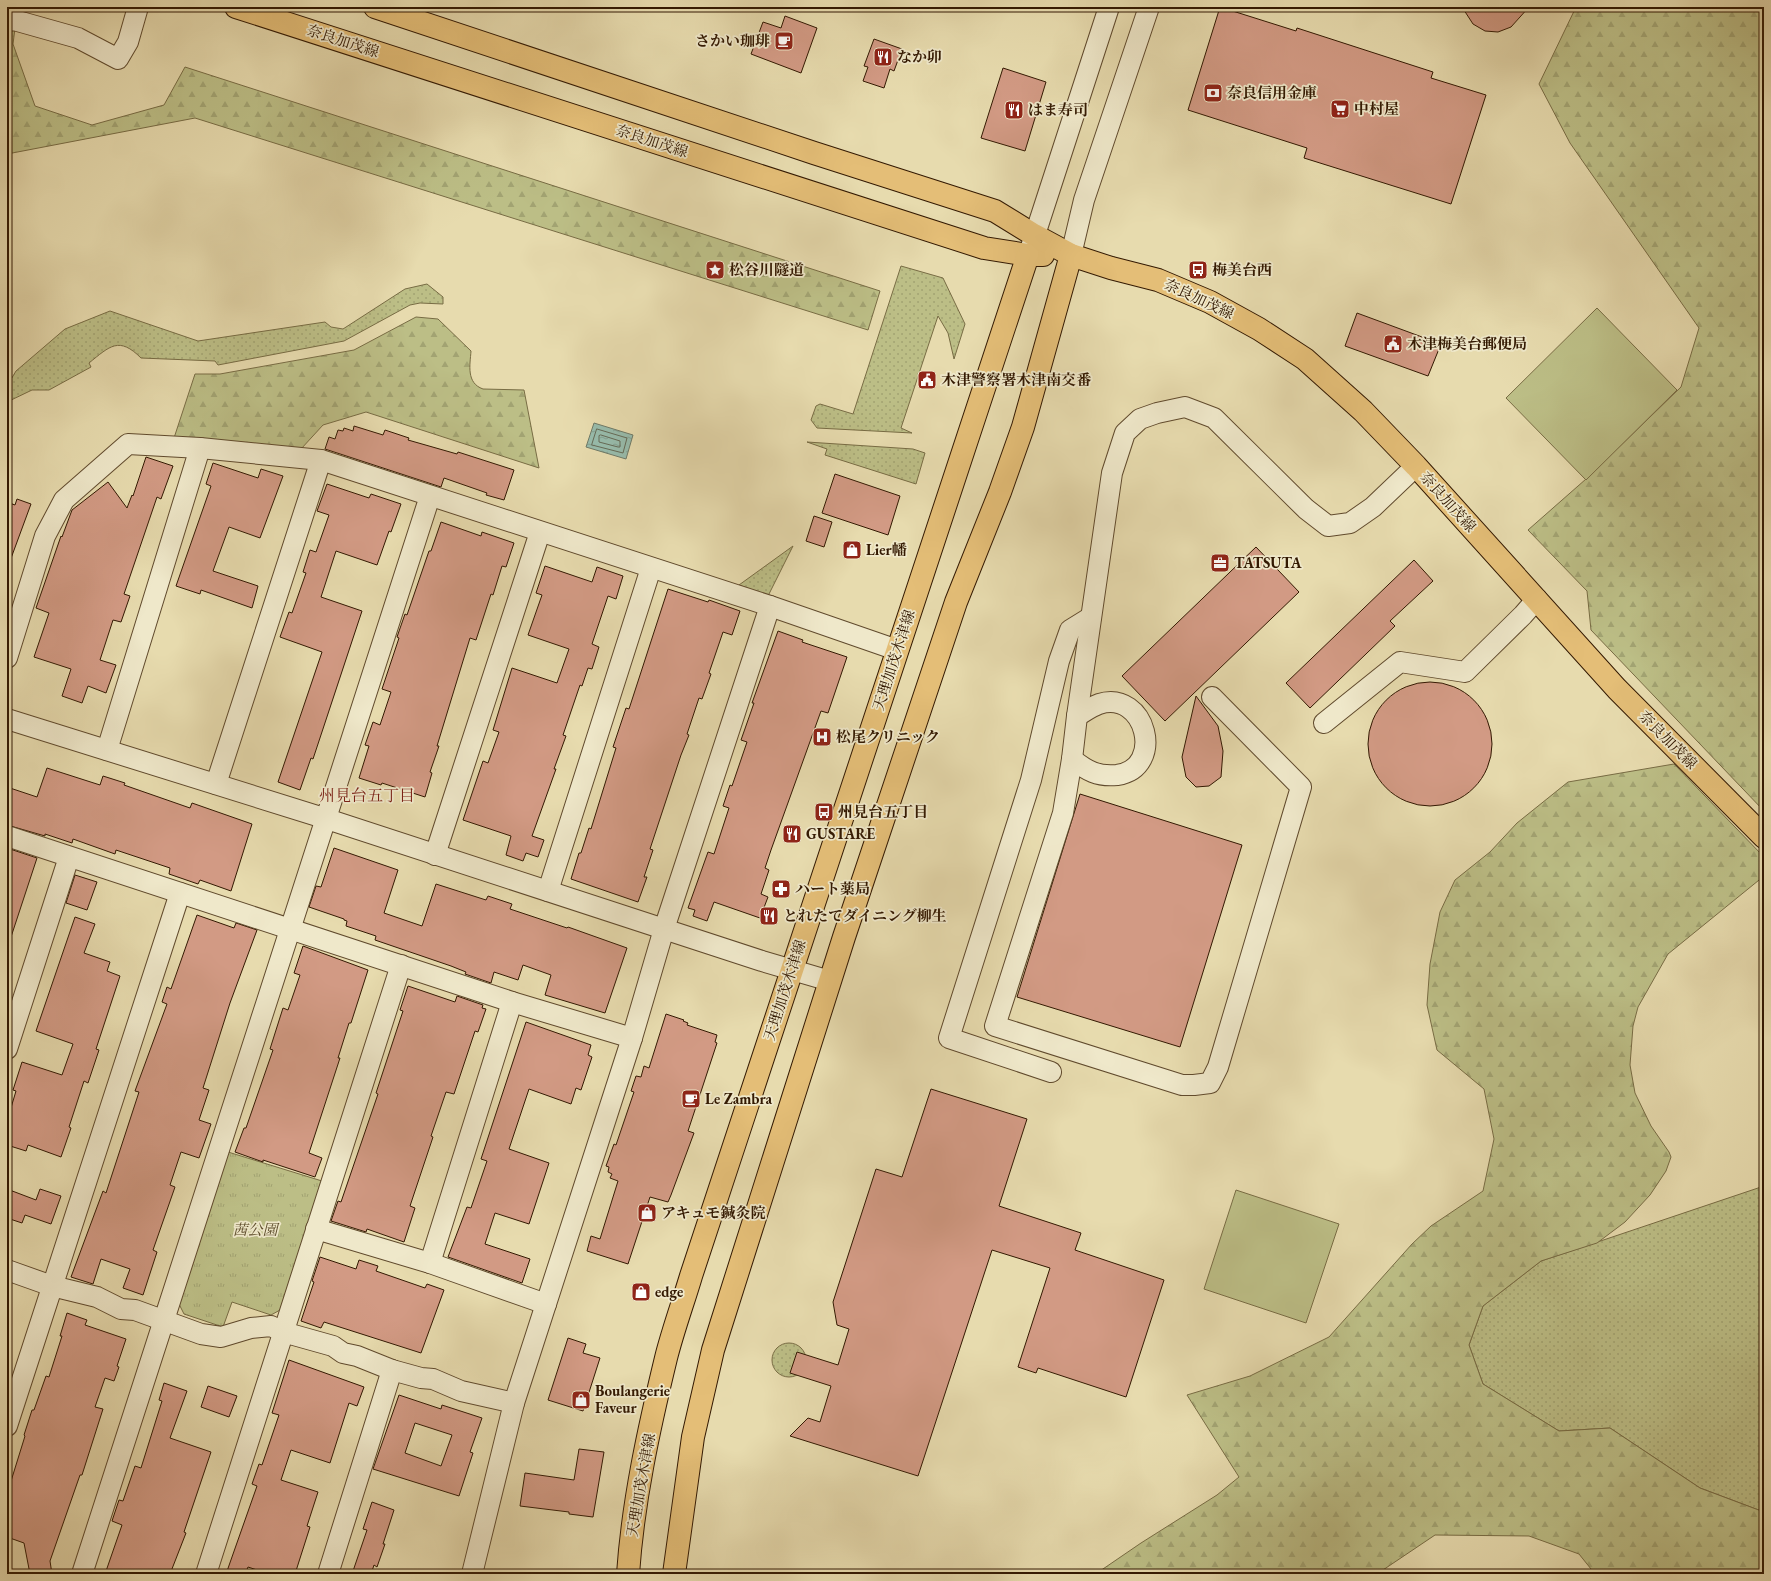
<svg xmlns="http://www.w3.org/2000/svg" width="1771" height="1581" font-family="'EB Garamond','Noto Serif JP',serif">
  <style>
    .grass { fill: url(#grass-dots); stroke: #786c44 }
    .forest { fill: url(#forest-firs); stroke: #786c44 }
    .park { fill: url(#park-tufts); stroke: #786c44 }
    .pitch { fill: #bcbe86; stroke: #786c44 }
    .water { fill: url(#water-ripples); stroke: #6f7a67 }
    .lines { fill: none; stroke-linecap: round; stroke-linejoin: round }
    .shore { stroke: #656a56; stroke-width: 1 }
    .building { fill: #d29a84; stroke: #331902; fill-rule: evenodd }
    .minor-casing { stroke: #604a2d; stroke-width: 22 }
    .major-casing { stroke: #331902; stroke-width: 24 }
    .minor { stroke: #efe8ca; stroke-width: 20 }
    .major { stroke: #e4be77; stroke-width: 22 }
    .labels { text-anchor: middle; stroke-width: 3.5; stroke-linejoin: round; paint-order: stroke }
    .street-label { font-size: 15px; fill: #331902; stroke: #efe8ca }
    .poi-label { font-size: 15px; font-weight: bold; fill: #331902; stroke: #efe8ca; text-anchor: start }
    .park-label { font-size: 15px; font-style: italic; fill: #5c4b2a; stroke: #efe8ca }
    .neighbourhood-label { font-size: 16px; fill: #7a1f14; stroke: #efe8ca }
  </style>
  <defs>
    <pattern id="grass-dots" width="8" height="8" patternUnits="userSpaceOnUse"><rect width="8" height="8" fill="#bcbe86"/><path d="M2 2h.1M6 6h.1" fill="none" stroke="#a2a372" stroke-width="1.8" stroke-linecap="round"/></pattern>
    <pattern id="forest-firs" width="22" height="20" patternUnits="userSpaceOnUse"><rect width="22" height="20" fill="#bcbe86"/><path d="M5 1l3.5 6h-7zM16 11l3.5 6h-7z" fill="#a2a372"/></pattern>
    <pattern id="park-tufts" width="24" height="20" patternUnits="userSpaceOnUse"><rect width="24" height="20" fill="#bcbe86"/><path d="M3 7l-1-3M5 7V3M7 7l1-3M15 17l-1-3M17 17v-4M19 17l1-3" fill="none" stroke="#a2a372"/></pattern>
    <pattern id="water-ripples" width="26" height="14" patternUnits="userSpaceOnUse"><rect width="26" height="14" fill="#97bbab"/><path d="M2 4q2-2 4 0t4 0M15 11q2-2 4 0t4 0" fill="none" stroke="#83a092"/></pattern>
  </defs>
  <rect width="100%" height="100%" fill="#e7dbae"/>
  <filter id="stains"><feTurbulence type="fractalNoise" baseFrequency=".005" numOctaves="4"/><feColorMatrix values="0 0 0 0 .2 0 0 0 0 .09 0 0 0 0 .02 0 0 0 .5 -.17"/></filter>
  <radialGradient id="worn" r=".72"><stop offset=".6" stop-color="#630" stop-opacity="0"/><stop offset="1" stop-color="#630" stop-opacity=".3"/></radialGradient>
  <g class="grass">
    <polygon points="901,266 943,278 965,324 954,359 948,333 938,316 901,428 912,433 817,428 811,420 816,406 820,404 853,414"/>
    <path d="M427,284l16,13v7l-23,-1 -10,2 -66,36 -126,24 -3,-4 -74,-3c-22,-22 -31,-12 -52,5l2,4 -42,23h-17l-25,12v-16l9,-15 49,-42 45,-18 88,30 127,-19 6,5 12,2 62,-40z"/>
    <polygon points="807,442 913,449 925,453 916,484 825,455 827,449"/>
    <polygon points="793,546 768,596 739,585"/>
    <polygon points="1764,1186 1764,1512 1700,1488 1610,1428 1559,1431 1483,1384 1469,1345 1483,1306 1541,1261"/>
    <circle cx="789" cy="1360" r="17"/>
  </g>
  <g class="forest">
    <polygon points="1576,7 1764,7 1764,811 1591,630 1587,591 1528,530 1586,479 1681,387 1699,328 1570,143 1539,84"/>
    <polygon points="15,28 13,44 35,106 92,125 164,105 185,67 880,291 868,330 195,118 7,154 7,30"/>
    <path d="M416,317l22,2 33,32c-1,14 -5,32 12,38l41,1 15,78 -173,-56 -43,13 -22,24 -127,-11 21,-64h25l134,-24z"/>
    <polygon points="1674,764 1764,857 1764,876 1668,954 1638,1007 1633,1026 1630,1065 1635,1093 1651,1126 1669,1152 1671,1157 1666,1171 1650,1195 1625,1222 1597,1243 1541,1261 1483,1306 1469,1345 1483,1384 1559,1431 1610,1428 1700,1488 1764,1512 1764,1574 1595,1574 1579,1554 1529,1536 1435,1535 1377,1574 1098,1574 1100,1571 1141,1543 1217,1495 1239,1477 1187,1395 1250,1376 1329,1337 1412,1244 1431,1226 1483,1191 1494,1139 1484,1089 1437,1050 1427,1005 1430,964 1440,912 1455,880 1490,852 1517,823 1568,782"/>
  </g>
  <polygon class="park" points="228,1152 322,1181 280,1310 271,1315 232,1302 223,1327 184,1314 179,1304"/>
  <g class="pitch">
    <polygon points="1597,308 1677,390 1586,480 1506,398"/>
    <polygon points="1236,1190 1339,1224 1306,1323 1204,1289"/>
  </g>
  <polygon class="water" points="594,423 633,435 626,459 586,447"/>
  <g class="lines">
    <g class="shore">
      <polygon points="597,429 627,438 623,453 592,445"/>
      <polygon points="601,435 620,441 620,447 618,447 599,442 599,436"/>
    </g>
  </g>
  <g class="building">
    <polygon points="1220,7 1296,31 1297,28 1433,72 1431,78 1486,95 1451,204 1304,158 1307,148 1188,110"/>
    <polygon points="1462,7 1529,7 1511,27 1498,32 1485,31 1473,24"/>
    <polygon points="785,16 817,28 801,73 751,54 763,22 781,28"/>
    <polygon points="874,39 902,49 894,71 890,69 884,88 863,81 868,67 864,66"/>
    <polygon points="1003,68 1046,82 1025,151 981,138"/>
    <polygon points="1357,313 1441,344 1428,376 1345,346"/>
    <polygon points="354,426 383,435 385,430 409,438 408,440 457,454 458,452 514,470 504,500 486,495 487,493 444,478 441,487 325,449 329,437 335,439 338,430 343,431 344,428 353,431"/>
    <polygon points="146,457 173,466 161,499 157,497 124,594 130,596 121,622 113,620 100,660 116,665 106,693 88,686 82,703 62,696 71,669 34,657 49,613 36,608 61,536 62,537 72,510 108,482 127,508 132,495 133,496"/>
    <polygon points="213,463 258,478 261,469 283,476 260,538 229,527 213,571 258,586 252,608 201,590 200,594 176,586 211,486 206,484"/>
    <polygon points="835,474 900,496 888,535 822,513"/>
    <polygon points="327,484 369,498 371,494 401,504 391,532 389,531 377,565 336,551 321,597 362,611 313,759 311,758 300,790 278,782 322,652 280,637 289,612 292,613 306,573 303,572 310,550 316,552 329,515 317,511"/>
    <polygon points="17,499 31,504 10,561 7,560 7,502 15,505"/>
    <polygon points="814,516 832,522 824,547 806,541"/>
    <polygon points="441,522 481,536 482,532 514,543 506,567 502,566 493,595 491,594 476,640 470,638 437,746 439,746 430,772 432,773 425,797 382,783 381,785 359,778 369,746 365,745 373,722 380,725 391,692 382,689 399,638 397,637 405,614 407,615 429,551 431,551"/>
    <polygon points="1256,547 1299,592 1165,721 1122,676"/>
    <polygon points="1414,560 1433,581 1390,621 1395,626 1310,708 1286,683"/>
    <polygon points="545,566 592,582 597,567 623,576 616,599 608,596 592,644 599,647 592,669 588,668 582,686 580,685 563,735 566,736 554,769 556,769 532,836 544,840 538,857 526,853 523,861 506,855 511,836 463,820 483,761 488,763 499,732 493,730 512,668 557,683 569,649 528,635 542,595 536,593"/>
    <polygon points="668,589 708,602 709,600 740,611 732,635 723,632 709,673 711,674 702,699 699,698 687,734 689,735 681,755 650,849 653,850 644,877 647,877 638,902 571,879 579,853 581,853 589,828 591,829 616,748 613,747 626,708 629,709"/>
    <polygon points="778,631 803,640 802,642 847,657 828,713 821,711 771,850 765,868 769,870 761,894 768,897 760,918 714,902 707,921 693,916 695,910 688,908 708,852 714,854 729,808 723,806 730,785 732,786 747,742 741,740 754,703 752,703"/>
    <circle cx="1430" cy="744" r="62"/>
    <polygon points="1196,696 1218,726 1223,751 1221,777 1209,786 1196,787 1186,777 1182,757"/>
    <polygon points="47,768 100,785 103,776 125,783 124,785 190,808 192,803 252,824 231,891 200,880 198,884 169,874 170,868 116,850 115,854 73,839 72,843 45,834 45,836 7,825 7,787 37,797"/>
    <polygon points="1080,794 1242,845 1180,1047 1017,997"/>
    <polygon points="7,848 37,858 10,940 7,939"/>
    <polygon points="334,848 398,870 384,913 422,926 436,884 486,900 488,896 512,904 510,909 567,928 568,927 627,948 605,1013 545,995 551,975 523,965 518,980 494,972 491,983 465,974 466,972 451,966 375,940 376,936 346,926 347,921 344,920 344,919 309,907 316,886 321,887"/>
    <polygon points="75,875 97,882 87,910 66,903"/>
    <polygon points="197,915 234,928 236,923 257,930 230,1003 203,1088 209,1090 199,1120 211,1124 199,1158 181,1152 170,1185 175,1187 153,1250 157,1252 143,1295 123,1288 130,1269 101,1259 93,1284 71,1277 103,1191 106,1193 139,1092 135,1091 167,1004 162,1002 167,987 171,989"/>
    <polygon points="75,917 95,924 84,953 110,962 107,971 120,976 96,1049 99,1050 88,1083 84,1081 69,1127 71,1128 61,1157 28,1145 26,1151 7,1145 7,1121 16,1091 13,1090 22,1062 62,1075 73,1044 36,1031"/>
    <polygon points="303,946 368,970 351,1023 349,1023 338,1058 340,1058 309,1153 322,1158 315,1177 263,1160 263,1162 235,1152 244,1128 246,1128 273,1050 270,1049 283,1008 288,1010 300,975 294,973"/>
    <polygon points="408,986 455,1002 457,996 483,1005 482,1008 486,1009 478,1032 475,1031 454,1094 446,1092 431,1136 433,1137 410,1206 415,1208 404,1242 367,1229 366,1232 331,1221 338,1201 341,1202 378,1094 376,1093 403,1011 400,1010"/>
    <polygon points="666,1014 684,1020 683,1021 688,1023 687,1025 717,1035 715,1042 717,1043 688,1131 694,1133 671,1195 668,1202 650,1197 628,1264 587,1251 591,1236 600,1239 618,1181 610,1178 612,1174 608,1172 609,1167 606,1166 614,1144 616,1145 634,1092 631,1091 636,1076 641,1077 644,1066 649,1068"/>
    <polygon points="526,1022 591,1045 588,1055 592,1057 581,1090 576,1088 571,1104 529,1089 509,1149 549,1163 529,1224 495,1213 485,1244 530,1259 522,1283 448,1257 467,1207 471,1208 487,1161 481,1159"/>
    <polygon points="931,1089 1027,1119 999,1206 1081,1233 1075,1250 1164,1280 1126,1397 1038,1368 1036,1373 1018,1367 1050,1268 992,1250 918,1476 790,1436 808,1418 820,1422 831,1386 790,1373 797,1352 838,1365 849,1329 837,1325 833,1302 876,1169 902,1177"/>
    <polygon points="7,1189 36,1200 40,1189 61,1196 51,1224 25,1215 22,1223 7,1218"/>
    <polygon points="320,1257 356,1269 359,1260 378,1266 376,1271 425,1288 427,1284 444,1290 421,1353 324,1322 321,1328 301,1321 314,1282 312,1281"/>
    <polygon points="67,1313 87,1320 85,1325 126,1339 117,1366 119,1367 114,1381 105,1378 95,1407 103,1409 82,1475 80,1475 50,1561 52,1574 30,1574 24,1543 7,1537 7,1494 25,1436 24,1435 32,1410 34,1410 46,1376 49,1377 62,1336 60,1336"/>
    <polygon points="568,1338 586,1344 583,1353 600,1358 583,1411 548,1400"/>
    <polygon points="289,1360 364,1387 357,1406 349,1403 330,1463 291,1450 281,1480 318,1492 307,1526 310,1527 295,1574 269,1574 248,1567 245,1574 226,1574 257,1486 252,1484 259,1464 262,1465 279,1415 272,1413"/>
    <polygon points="164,1383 187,1391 170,1438 211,1452 184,1532 186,1533 170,1574 105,1574 122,1525 112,1521 119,1500 123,1501 135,1466 141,1468 162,1401 159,1400"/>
    <polygon points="208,1386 237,1396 229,1417 201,1407"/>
    <path d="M399,1395l42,14 1,-4 40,13 -12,34 3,1 -14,43 -86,-27zM415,1423l37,12 -11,31 -36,-13z"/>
    <polygon points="579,1449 604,1452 593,1517 569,1514 569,1512 520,1506 525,1473 574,1480"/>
    <polygon points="372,1502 394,1510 383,1544 385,1544 377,1567 374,1565 371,1574 352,1574 367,1530 363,1529"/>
  </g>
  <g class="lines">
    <defs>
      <g id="minor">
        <polyline points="7,21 14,20 78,38 118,59 128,42 138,7"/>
        <polyline points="1030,250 1109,7"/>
        <polyline points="1071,255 1084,200 1149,7"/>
        <polyline points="7,658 45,536 64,500 128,444 200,448 321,460 770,606 897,650"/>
        <polyline points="1212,697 1301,787 1218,1067 1210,1083 1194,1085 1182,1085 995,1026 1063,813 1072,759 1077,716 1112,473 1125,433 1140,419 1157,413 1185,407 1214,418 1306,509 1328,526 1350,523 1373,507 1416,466"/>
        <polyline points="7,719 327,819 762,961 830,981"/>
        <polyline points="1324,723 1400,662 1465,672 1523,615 1537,599"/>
        <polyline points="107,750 200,448"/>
        <path d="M1072,759c15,12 26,18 45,16 49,-7 29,-86 -18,-71 -8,3 -15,8 -22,12"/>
        <polyline points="216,784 321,460"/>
        <polyline points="7,836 512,1002 632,1038"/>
        <polyline points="435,855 540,532"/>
        <polyline points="548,891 651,568"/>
        <polyline points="7,1049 69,857"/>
        <polyline points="1051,1072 949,1038 1031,780 1059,661 1070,630 1091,617"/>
        <polyline points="316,1229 430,1263 546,1304"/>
        <polyline points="430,1263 512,1002"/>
        <polyline points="7,1270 52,1286 97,1297 121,1309 135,1310 201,1334 221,1337 251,1328 271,1326 283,1332 333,1346 343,1353 357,1356 392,1370 421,1378 433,1379 461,1391 514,1403"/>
        <polyline points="7,1426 180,893"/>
        <polyline points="82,1574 430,496"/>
        <polyline points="206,1574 401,965"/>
        <polyline points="328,1574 392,1370"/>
        <polyline points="472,1574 514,1403 632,1038 664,929 770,606"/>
      </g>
      <g id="major">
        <polyline points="236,7 984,248 1028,255 1043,255"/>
        <polyline points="375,7 814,153 995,211 1034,235 1071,255 1111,268 1158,280 1210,302 1259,329 1305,359 1363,411 1416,466 1617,689 1764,837"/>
        <path d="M628,1574c5,-73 21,-146 38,-216 7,-28 17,-55 25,-82l337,-1021"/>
        <polyline points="674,1574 693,1437 713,1350 844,937 956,602 1000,492 1023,427 1071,255"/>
      </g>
    </defs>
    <use href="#minor" class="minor-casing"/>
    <use href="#major" class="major-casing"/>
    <use href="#minor" class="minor"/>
    <use href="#major" class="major"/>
  </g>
  <defs>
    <symbol id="cafe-square" viewBox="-11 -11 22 22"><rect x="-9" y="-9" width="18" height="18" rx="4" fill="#8f2418" stroke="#efe8ca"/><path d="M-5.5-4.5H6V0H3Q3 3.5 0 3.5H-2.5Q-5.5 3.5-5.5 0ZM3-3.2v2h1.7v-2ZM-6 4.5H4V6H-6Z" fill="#fff"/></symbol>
    <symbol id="restaurant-square" viewBox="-11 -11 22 22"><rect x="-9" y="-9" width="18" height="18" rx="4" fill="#8f2418" stroke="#efe8ca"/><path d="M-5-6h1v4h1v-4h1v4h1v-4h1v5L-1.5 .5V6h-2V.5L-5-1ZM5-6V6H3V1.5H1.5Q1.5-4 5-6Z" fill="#fff"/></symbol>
    <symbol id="bank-square" viewBox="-11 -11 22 22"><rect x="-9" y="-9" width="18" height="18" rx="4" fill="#8f2418" stroke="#efe8ca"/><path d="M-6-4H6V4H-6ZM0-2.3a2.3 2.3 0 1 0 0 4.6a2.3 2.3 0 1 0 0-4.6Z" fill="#fff"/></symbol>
    <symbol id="supermarket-square" viewBox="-11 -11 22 22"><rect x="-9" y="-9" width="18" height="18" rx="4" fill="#8f2418" stroke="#efe8ca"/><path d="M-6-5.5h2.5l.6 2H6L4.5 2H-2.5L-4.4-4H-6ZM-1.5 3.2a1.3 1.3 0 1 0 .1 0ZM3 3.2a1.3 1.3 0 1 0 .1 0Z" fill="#fff"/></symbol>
    <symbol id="sight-square" viewBox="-11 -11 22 22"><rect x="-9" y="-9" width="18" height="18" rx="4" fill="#8f2418" stroke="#efe8ca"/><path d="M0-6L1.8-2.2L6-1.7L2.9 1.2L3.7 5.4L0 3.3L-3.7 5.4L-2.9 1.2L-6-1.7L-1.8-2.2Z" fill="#fff"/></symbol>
    <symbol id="bus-square" viewBox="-11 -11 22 22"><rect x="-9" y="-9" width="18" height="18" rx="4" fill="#8f2418" stroke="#efe8ca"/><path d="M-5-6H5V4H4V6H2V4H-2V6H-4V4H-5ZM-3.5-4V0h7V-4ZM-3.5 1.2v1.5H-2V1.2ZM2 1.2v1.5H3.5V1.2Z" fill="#fff"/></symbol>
    <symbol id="civic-square" viewBox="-11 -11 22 22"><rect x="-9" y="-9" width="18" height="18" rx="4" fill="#8f2418" stroke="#efe8ca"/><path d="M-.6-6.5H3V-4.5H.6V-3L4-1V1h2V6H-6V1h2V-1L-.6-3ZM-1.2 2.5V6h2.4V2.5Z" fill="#fff"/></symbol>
    <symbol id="shop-square" viewBox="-11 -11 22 22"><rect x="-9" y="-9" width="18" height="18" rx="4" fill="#8f2418" stroke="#efe8ca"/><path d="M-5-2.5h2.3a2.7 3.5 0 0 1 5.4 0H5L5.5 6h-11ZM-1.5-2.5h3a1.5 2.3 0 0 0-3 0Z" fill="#fff"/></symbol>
    <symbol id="office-square" viewBox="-11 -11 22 22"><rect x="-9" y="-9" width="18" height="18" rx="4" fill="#8f2418" stroke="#efe8ca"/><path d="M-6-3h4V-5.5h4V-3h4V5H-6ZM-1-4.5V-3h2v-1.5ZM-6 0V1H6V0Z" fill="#fff"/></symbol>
    <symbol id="hospital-square" viewBox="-11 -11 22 22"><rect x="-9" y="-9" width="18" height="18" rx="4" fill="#8f2418" stroke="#efe8ca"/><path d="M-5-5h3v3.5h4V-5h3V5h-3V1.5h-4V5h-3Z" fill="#fff"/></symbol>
    <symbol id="pharmacy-square" viewBox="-11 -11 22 22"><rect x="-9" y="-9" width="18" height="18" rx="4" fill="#8f2418" stroke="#efe8ca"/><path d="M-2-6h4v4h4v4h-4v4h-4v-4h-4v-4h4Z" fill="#fff"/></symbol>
  </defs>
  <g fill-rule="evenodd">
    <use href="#cafe-square" x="773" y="30" width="22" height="22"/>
    <use href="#restaurant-square" x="872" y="46" width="22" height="22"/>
    <use href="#bank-square" x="1202" y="82" width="22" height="22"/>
    <use href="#supermarket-square" x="1329" y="98" width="22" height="22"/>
    <use href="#restaurant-square" x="1003" y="99" width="22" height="22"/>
    <use href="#sight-square" x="704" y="259" width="22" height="22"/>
    <use href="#bus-square" x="1187" y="259" width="22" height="22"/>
    <use href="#civic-square" x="1382" y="333" width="22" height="22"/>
    <use href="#civic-square" x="916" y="369" width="22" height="22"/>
    <use href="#shop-square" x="841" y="539" width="22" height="22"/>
    <use href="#office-square" x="1209" y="552" width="22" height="22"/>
    <use href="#hospital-square" x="811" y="726" width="22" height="22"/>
    <use href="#bus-square" x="813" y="801" width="22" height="22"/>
    <use href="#restaurant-square" x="781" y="823" width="22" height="22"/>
    <use href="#pharmacy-square" x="770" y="878" width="22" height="22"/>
    <use href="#restaurant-square" x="758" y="905" width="22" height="22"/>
    <use href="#cafe-square" x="680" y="1088" width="22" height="22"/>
    <use href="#shop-square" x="636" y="1202" width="22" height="22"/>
    <use href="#shop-square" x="630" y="1281" width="22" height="22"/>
    <use href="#shop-square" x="570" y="1389" width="22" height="22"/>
  </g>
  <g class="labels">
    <g class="street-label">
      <text transform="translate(343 41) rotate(18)" y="5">奈良加茂線</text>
      <text transform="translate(652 141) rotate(18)" y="5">奈良加茂線</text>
      <text transform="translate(1199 299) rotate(25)" y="5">奈良加茂線</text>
      <text transform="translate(1448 502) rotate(48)" y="5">奈良加茂線</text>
      <text transform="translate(894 660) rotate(-72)" y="5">天理加茂木津線</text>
      <text transform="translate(1668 740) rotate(45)" y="5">奈良加茂線</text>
      <text transform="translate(785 990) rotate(-72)" y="5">天理加茂木津線</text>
      <text transform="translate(641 1485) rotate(-80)" y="5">天理加茂木津線</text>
    </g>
    <g class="poi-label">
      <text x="770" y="46" text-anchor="end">さかい珈琲</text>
      <text x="897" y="62">なか卯</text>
      <text x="1227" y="98">奈良信用金庫</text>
      <text x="1354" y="114">中村屋</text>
      <text x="1028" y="115">はま寿司</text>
      <text x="729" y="275">松谷川隧道</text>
      <text x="1212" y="275">梅美台西</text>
      <text x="1407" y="349">木津梅美台郵便局</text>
      <text x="941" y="385">木津警察署木津南交番</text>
      <text x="866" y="555">Lier幡</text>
      <text x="1234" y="568">TATSUTA</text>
      <text x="836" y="742">松尾クリニック</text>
      <text x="838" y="817">州見台五丁目</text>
      <text x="806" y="839">GUSTARE</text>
      <text x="795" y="894">ハート薬局</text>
      <text x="783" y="921">とれたてダイニング柳生</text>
      <text x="705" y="1104">Le Zambra</text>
      <text x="661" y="1218">アキュモ鍼灸院</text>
      <text x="655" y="1297">edge</text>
      <text x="595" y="1396">Boulangerie<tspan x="595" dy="17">Faveur</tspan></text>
    </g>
    <g class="park-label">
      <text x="255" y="1235">茜公園</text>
    </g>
    <g class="neighbourhood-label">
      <text x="367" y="801">州見台五丁目</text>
    </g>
  </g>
  <rect width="1771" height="1581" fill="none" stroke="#e7dbae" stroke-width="24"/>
  <rect x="8" y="8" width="1755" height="1565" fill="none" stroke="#331902" stroke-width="2"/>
  <rect x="12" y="12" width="1747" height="1557" fill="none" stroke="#331902"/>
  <rect width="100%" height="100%" filter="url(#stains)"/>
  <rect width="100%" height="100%" fill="url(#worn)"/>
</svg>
